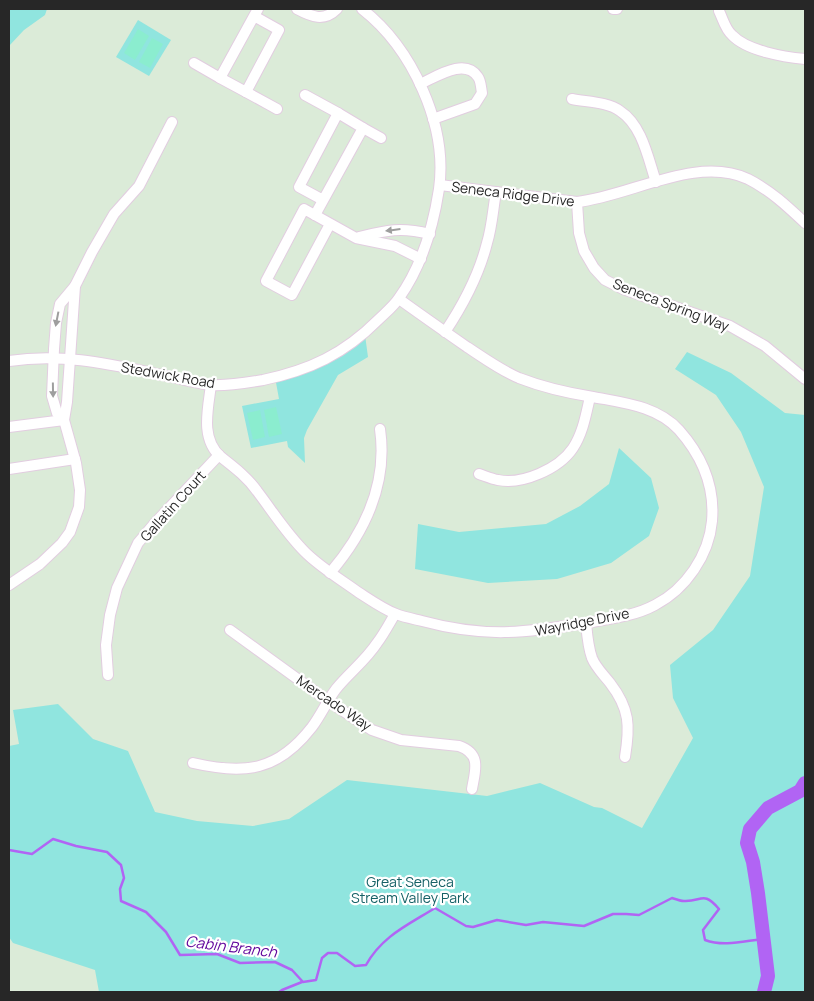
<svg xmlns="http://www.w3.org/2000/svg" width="814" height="1001" font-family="Manrope,sans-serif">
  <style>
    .green { fill: #90e5df }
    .pitch { fill: #8bedcf }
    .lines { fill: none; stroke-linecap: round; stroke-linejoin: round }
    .stream { stroke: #b164f4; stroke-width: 2.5 }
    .river { stroke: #b164f4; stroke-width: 14 }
    .minor-casing { stroke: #e2cde0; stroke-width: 12 }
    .minor { stroke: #fff; stroke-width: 10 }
    .oneway { fill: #9e9e9e }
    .labels { text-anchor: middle; stroke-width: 4.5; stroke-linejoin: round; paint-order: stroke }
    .street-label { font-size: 14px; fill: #272727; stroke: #fff }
    .park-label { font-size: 14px; fill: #166166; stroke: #fff }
    .water-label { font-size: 15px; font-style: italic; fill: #62079c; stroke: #fff }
  </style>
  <rect width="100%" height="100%" fill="#dbebd8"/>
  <g class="green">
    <polygon points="9,9 47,9 45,15 24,30 9,46"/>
    <polygon points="138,20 171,40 149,76 116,57"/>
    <polygon points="365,335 368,357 338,375 307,430 304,438 305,463 288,447 287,441 251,448 242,406 279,399 275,377"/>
    <polygon points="687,352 731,373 785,413 805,415 805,992 99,992 95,970 13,943 9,937 9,746 19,744 13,710 58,704 93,739 128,751 155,812 197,821 253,826 289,819 347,780 487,796 540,783 594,807 602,808 642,828 693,738 673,698 670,665 713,630 750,576 764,487 741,432 716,395 675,369"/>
    <polygon points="619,448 651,478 659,508 649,536 611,563 557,579 488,583 415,569 418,524 459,532 546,524 580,506 609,484"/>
  </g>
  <g class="pitch">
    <polygon points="138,29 149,36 135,60 124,53"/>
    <polygon points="152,38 163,44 150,68 139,62"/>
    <polygon points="276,407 282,434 269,437 264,410"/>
    <polygon points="260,410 265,437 253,440 247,413"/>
  </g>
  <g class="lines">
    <g class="stream">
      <path d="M9,850l23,4 21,-15 23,7 31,6 14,13 3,13 -4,11 1,12 25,11 20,20 14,23 37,-1 23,9 35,-1 17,8 11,12 13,-2 6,-22 6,-5h9l18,13 11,-1c16,-29 42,-40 69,-57l31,18 7,1 24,-7 29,5 17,-3 41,4 29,-12h13l13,1 33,-17c3,1 8,3 12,3 18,1 19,-11 35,8l-16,21 2,10c19,7 39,1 58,-1"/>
      <polyline points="279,992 282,990 302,982"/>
    </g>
    <polyline class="river" points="764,992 768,976 758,893 753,862 747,843 750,829 768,808 800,791 805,783"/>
    <defs>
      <g id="minor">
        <path d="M297,9c15,8 27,13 40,0"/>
        <polyline points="613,9 617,9"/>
        <path d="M719,11c4,8 6,18 13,24 15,16 52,22 73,24"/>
        <polyline points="254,16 279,30 246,92 220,78 254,16 258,9"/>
        <polyline points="194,63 220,78"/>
        <path d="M420,84c16,-7 45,-27 58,-7 3,4 3,11 4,16l-7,11 -42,15"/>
        <polyline points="246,92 277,109"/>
        <polyline points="305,95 338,113"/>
        <path d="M572,99c15,3 36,3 48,12 22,14 28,47 36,71"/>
        <polyline points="363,128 381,138"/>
        <path d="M440,185l137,17c54,-6 119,-47 171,-23 22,11 40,28 57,44"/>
        <polyline points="577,202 579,233 584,251 594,268 605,280 623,289 730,326 765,346 805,379"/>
        <polyline points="315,215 363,128 338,113 299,187 323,200"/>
        <polyline points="330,224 292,295 266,281 304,209 356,238 395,246 421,259"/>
        <path d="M359,237c28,-7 42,-10 71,-3"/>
        <path d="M445,332c18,-27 34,-57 42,-89 5,-16 6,-34 9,-51"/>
        <path d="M9,361c54,-8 100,3 153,14 16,3 32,8 48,10 17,1 36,-2 53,-5 47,-10 81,-26 115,-60 7,-7 16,-14 21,-22 23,-32 34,-70 40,-109 9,-64 -27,-141 -77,-180"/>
        <path d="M211,385c-3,24 -11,54 10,72 14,11 26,20 36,34 16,21 29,42 48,61 15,15 35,27 53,40 11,7 25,17 38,22 8,3 18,5 26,7 63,17 102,12 164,2 23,-4 49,-7 69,-18 31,-16 54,-50 57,-84 3,-35 -10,-65 -33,-91 -22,-24 -55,-27 -86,-33 -25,-4 -51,-10 -74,-19 -19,-8 -35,-20 -52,-31 -23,-16 -46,-32 -68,-48"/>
        <polyline points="64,420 67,402 75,286"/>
        <polyline points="9,427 64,420"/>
        <polyline points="9,469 75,459"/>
        <path d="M479,474c6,2 13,5 19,6 24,5 61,-11 75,-32 10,-15 13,-34 17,-51"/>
        <path d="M330,573c35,-41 58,-89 50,-144"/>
        <polyline points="9,585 40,564 62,543 70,532 79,507 80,490 76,463 64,420 57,413 52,396 54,349 56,323 60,304 75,286 92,252 114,214 139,186 172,122"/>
        <path d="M586,623c1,11 2,24 6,35 4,10 12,17 18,25 20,26 20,43 15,74"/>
        <path d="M230,630l98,71 44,29 29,10 58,6c23,8 16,25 13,43"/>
        <polyline points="108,675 106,645 110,615 117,588 138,543 154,524 219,455"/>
        <path d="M193,763c52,12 85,8 119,-36 9,-12 15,-26 24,-38 13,-16 30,-29 41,-46 7,-9 12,-19 18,-29"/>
      </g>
    </defs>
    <use href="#minor" class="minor-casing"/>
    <use href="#minor" class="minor"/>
  </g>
  <defs><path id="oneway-solid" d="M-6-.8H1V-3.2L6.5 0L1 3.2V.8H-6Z" transform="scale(1.25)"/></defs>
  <g class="oneway">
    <use href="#oneway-solid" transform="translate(393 230) rotate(173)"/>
    <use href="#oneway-solid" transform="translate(57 319) rotate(101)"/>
    <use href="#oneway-solid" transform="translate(53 390) rotate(89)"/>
  </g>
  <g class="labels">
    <g class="street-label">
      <text transform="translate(513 194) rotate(7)" y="5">Seneca Ridge Drive</text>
      <text transform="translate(671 305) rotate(21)" y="5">Seneca Spring Way</text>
      <text transform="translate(168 375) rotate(10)" y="5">Stedwick Road</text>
      <text transform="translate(173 506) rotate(-48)" y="5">Gallatin Court</text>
      <text transform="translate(582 622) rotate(-11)" y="5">Wayridge Drive</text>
      <text transform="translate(334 703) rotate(34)" y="5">Mercado Way</text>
    </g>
    <g class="park-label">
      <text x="410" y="887">Great Seneca<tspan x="410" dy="16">Stream Valley Park</tspan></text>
    </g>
    <g class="water-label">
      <text transform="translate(231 947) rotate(7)" y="5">Cabin Branch</text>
    </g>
  </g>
  <rect width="814" height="1001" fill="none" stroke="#272727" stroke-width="20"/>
</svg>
